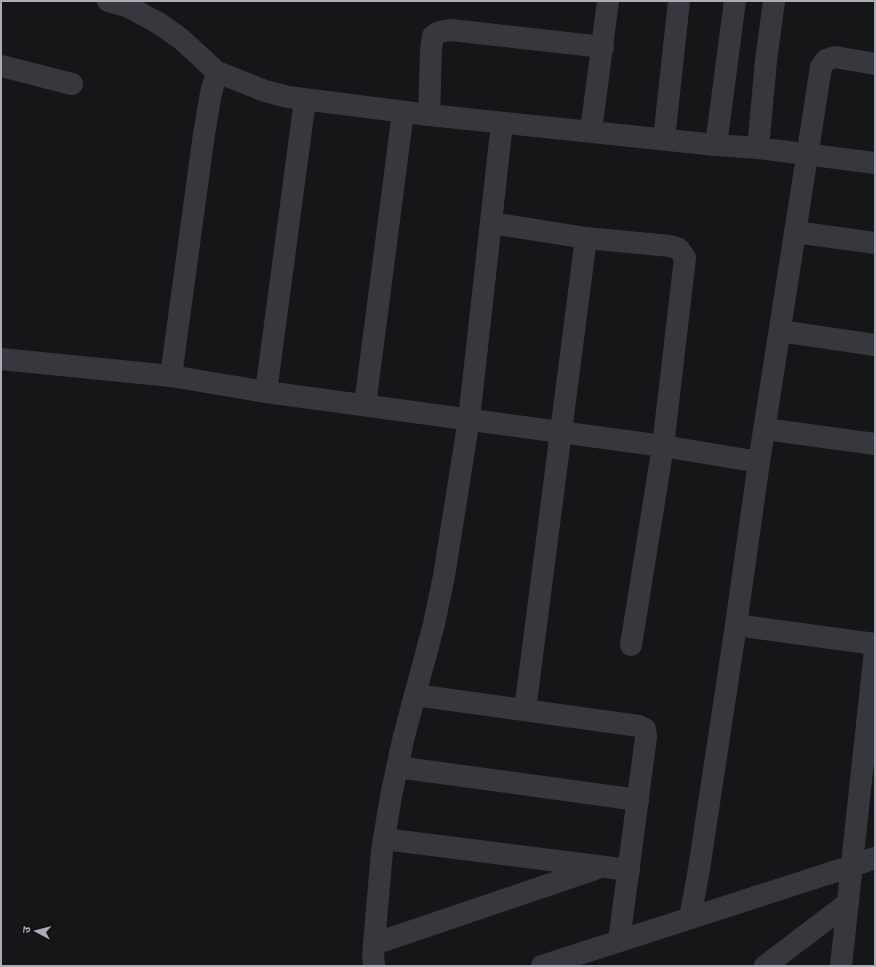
<svg xmlns="http://www.w3.org/2000/svg" width="876" height="967" font-family="Quicksand,'Noto Sans Devanagari',sans-serif">
  <style>
    .lines { fill: none; stroke-linecap: round; stroke-linejoin: round }
    .minor { stroke: #37383d; stroke-width: 22 }
    .tertiary { stroke: #37383d; stroke-width: 22 }
  </style>
  <rect width="100%" height="100%" fill="#161618"/>
  <g class="lines">
    <g class="minor">
      <polyline points="108,1 129,7 160,24 181,39 217,72 265,91 288,97 429,115 716,145 758,148 875,163"/>
      <polyline points="1,66 72,84"/>
      <polyline points="429,115 431,49 433,36 439,32 451,30 603,47"/>
      <polyline points="591,131 608,1"/>
      <polyline points="664,139 679,1"/>
      <polyline points="716,145 735,1"/>
      <polyline points="758,148 766,61 774,1"/>
      <polyline points="491,223 586,238 670,246 679,249 685,258 663,446 631,645"/>
      <polyline points="795,232 875,243"/>
      <polyline points="780,331 875,345"/>
      <polyline points="1,359 171,376 266,392 663,446 759,462"/>
      <polyline points="171,376 204,134 211,93 217,72"/>
      <polyline points="266,392 305,100"/>
      <polyline points="365,405 403,112"/>
      <polyline points="765,429 875,444"/>
      <polyline points="736,625 875,644"/>
      <polyline points="415,695 639,726 645,729 646,737 619,941"/>
      <polyline points="525,710 586,238"/>
      <polyline points="397,767 638,800"/>
      <polyline points="384,839 629,870"/>
      <polyline points="690,918 699,869 736,625 759,462 821,67 826,60 835,57 875,64"/>
      <polyline points="374,944 595,869"/>
      <polyline points="374,966 373,955 382,851 391,796 404,736 434,624 444,576 469,419 502,123"/>
      <polyline points="765,966 848,903"/>
      <polyline points="841,966 875,650"/>
    </g>
    <polyline class="tertiary" points="542,966 852,866 875,858"/>
  </g>
  <rect width="876" height="967" fill="none" stroke="#a8adb8" stroke-width="4"/>
  <g transform="translate(36 931) rotate(277)" stroke="#111113" stroke-width="3" paint-order="stroke">
  <path d="M0-3L7 15L0 10L-7 15Z" fill="#a8adb8"/>
  <text y="-6" font-size="11" font-weight="bold" text-anchor="middle" fill="#a8adb8">उ</text>
  </g>
</svg>
